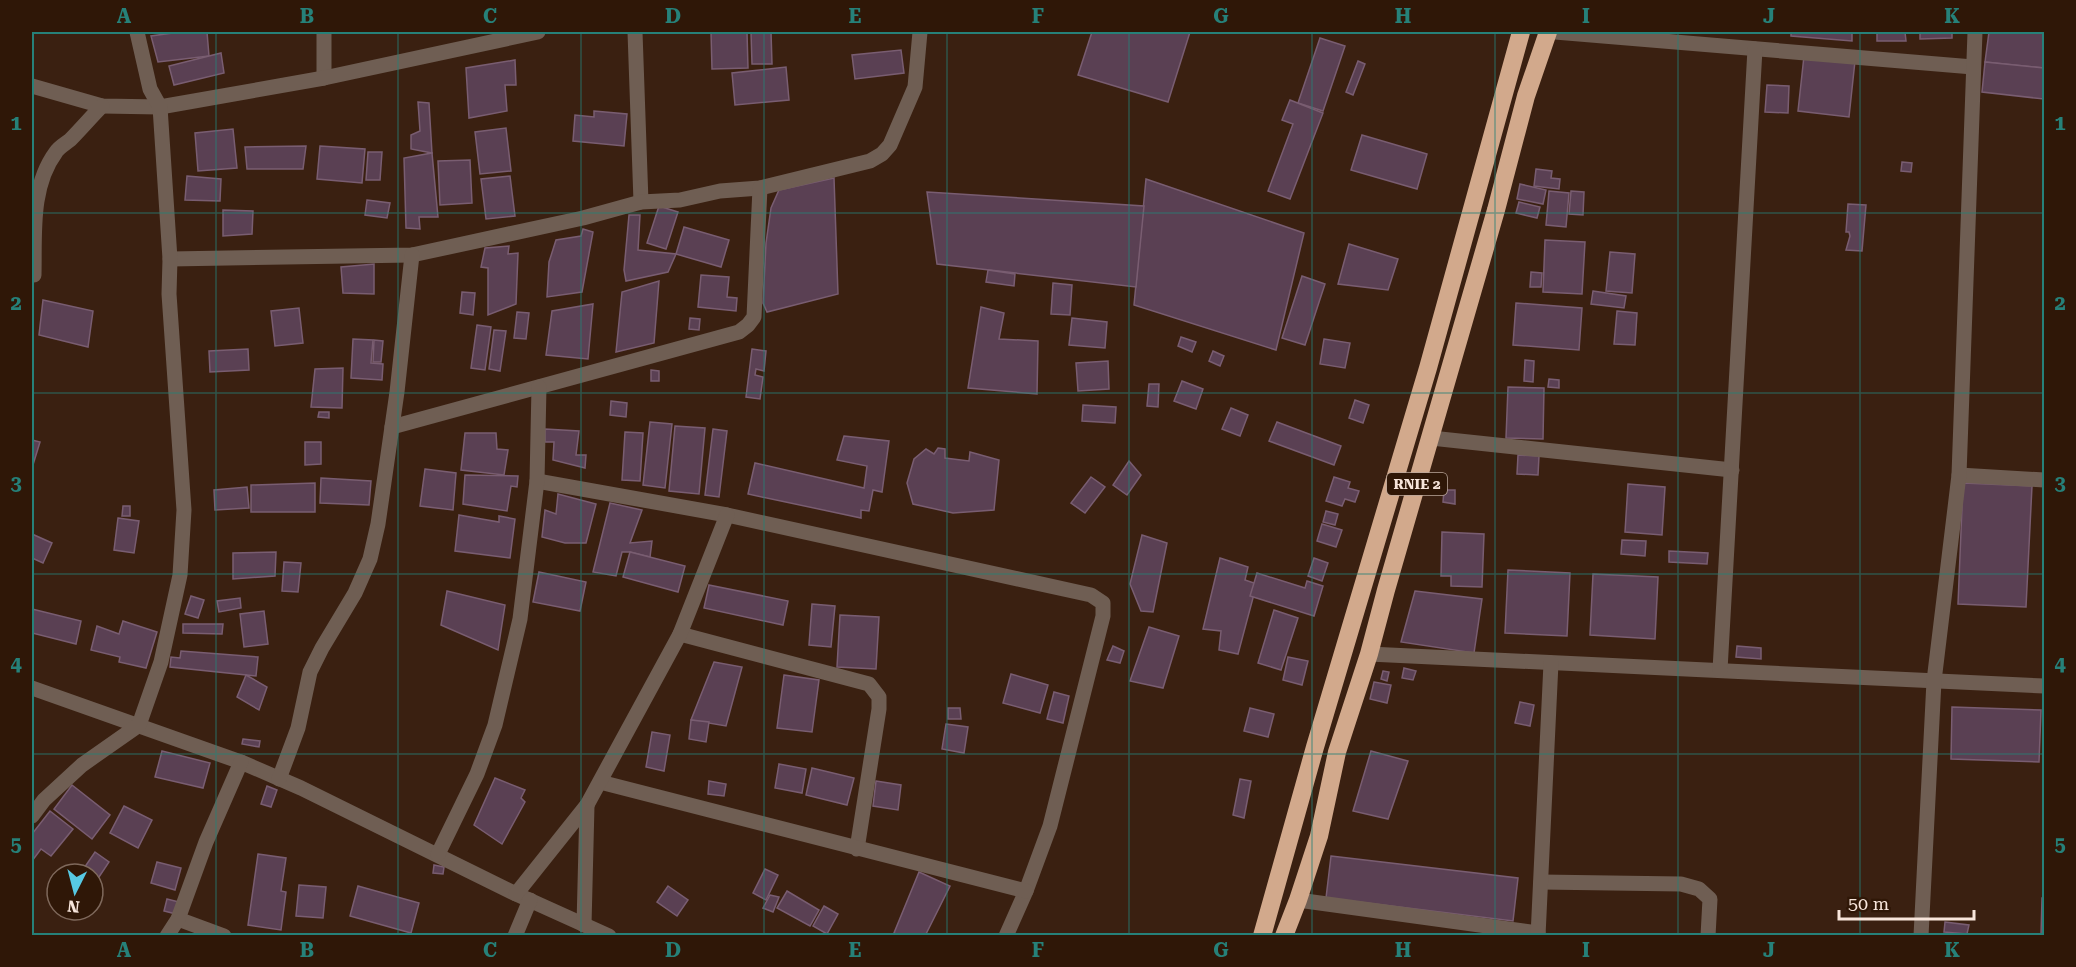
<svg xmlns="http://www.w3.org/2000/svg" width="2076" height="967" font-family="'Roboto Serif',serif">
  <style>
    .building { fill: #5a4053; stroke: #795d71; stroke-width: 1.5 }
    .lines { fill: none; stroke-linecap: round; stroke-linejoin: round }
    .street { stroke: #6f5e53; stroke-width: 15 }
    .highway { stroke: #d2a98c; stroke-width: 18 }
    .grid { fill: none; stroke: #268179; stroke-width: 1.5; stroke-opacity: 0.55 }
    .labels { text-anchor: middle; stroke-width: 4.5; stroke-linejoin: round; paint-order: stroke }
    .shield { fill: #2f1707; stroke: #bba79b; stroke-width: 1.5 }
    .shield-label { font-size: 14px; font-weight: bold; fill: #f7e5db }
    .neatline { fill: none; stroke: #268179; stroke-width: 2 }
    .grid-label { font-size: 20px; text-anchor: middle; font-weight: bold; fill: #268179 }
  </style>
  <rect width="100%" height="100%" fill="#3a2011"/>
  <g class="building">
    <polygon points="180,32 207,32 209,56 158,62 151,36"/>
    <polygon points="711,32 747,32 748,68 712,69"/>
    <polygon points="751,32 771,32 772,64 752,64"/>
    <polygon points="1092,32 1190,32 1168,102 1078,75"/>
    <polygon points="1791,32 1852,32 1852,41 1791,36"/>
    <polygon points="1877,32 1905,32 1906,41 1877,41"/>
    <polygon points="1920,32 1952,32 1952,38 1920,39"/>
    <polygon points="1989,32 2044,32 2044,68 1985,62"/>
    <polygon points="1320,38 1345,46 1323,111 1298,103"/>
    <polygon points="901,50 904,73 855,79 852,55"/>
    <polygon points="221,53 224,73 174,85 169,66"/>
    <polygon points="1804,56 1855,61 1849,117 1798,111"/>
    <polygon points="515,60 516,85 505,85 507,111 469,118 466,68"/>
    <polygon points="1358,61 1365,64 1353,95 1346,92"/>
    <polygon points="1985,62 2044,68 2044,99 1982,92"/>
    <polygon points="786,67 789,100 735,105 732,73"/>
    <polygon points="1767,85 1789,86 1788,113 1765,112"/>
    <polygon points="1290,100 1323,113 1290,199 1268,191 1293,124 1282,120"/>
    <polygon points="418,102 429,103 432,153 411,149 411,135 420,131"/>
    <polygon points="594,111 627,114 624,146 573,141 575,115 594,117"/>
    <polygon points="506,128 511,171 480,174 475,132"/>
    <polygon points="233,129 237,168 198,171 195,133"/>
    <polygon points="1362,135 1427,154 1417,189 1351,170"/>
    <polygon points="306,146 303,169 247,169 245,147"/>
    <polygon points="320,146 365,149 362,183 317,179"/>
    <polygon points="368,152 382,152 380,180 366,180"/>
    <polygon points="432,153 438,217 419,217 420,229 406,228 404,158"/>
    <polygon points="470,160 472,203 440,205 438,161"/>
    <polygon points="1902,162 1912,163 1911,172 1901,171"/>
    <polygon points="1536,169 1552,171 1551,178 1560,179 1559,189 1534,186"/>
    <polygon points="187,176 221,179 220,201 185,200"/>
    <polygon points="510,176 515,216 486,219 481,179"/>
    <polygon points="834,178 838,294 767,312 763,303 766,243 771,208 779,190"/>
    <polygon points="1146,179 1304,233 1276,350 1134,305"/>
    <polygon points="1520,184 1546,190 1543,204 1517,199"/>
    <polygon points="1549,191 1569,193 1566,227 1546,225"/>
    <polygon points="1571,191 1584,192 1583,215 1569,214"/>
    <polygon points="927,192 1144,206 1136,287 937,264"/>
    <polygon points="367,200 390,203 387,218 365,215"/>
    <polygon points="1519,202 1540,207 1537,218 1516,213"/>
    <polygon points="1848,204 1866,205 1862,251 1846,250 1850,236 1849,232 1846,232"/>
    <polygon points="659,206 678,212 666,249 647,243"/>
    <polygon points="223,210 253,211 252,234 223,236"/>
    <polygon points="629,215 640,215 638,250 676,254 668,272 626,281 624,270"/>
    <polygon points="684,227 729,240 721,267 676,254"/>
    <polygon points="583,229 593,232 582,292 547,297 549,262 556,240 581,236"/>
    <polygon points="1545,240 1585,242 1582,294 1543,292"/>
    <polygon points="1349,244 1398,259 1388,290 1338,284"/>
    <polygon points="509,246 508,254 518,253 516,304 488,315 488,268 481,267 485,248"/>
    <polygon points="1610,252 1635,254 1632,293 1606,291"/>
    <polygon points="374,264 374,294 343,293 341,267"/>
    <polygon points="988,270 1015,274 1014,286 986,282"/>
    <polygon points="1531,272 1542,273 1541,287 1530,287"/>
    <polygon points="701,275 729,277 727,297 737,298 736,311 698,307"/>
    <polygon points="1302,276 1325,284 1305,345 1282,338"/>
    <polygon points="659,281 654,343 616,352 622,292"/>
    <polygon points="1053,283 1072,285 1070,315 1051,314"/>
    <polygon points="1593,291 1626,296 1624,308 1591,304"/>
    <polygon points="462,292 475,293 473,315 460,313"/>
    <polygon points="43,300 93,311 88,347 39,335"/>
    <polygon points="1516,303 1582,308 1579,350 1513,345"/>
    <polygon points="593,304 588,359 546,355 552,311"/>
    <polygon points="981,307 1004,313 999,339 1038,341 1037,394 968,388"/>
    <polygon points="299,308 303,343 275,346 271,311"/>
    <polygon points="1617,311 1637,313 1635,345 1614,344"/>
    <polygon points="517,312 529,313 526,339 514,338"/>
    <polygon points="690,318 700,319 699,330 689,329"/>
    <polygon points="1072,318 1107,322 1105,348 1069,345"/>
    <polygon points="477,325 491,327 485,370 471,368"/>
    <polygon points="494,330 506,331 500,371 489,369"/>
    <polygon points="1181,337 1196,342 1192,352 1178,346"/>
    <polygon points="353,339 373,340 371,363 383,364 382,380 351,378"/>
    <polygon points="1324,339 1350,343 1345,368 1320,364"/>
    <polygon points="374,340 383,341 381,362 373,362"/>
    <polygon points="248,349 249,370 210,372 209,351"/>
    <polygon points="752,349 766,351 764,371 756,369 755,375 763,377 760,399 746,397"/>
    <polygon points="1213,351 1224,356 1220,366 1209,361"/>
    <polygon points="1525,360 1534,361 1533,382 1524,381"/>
    <polygon points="1108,361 1109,389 1078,391 1076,363"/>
    <polygon points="343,368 342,408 311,407 315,369"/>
    <polygon points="651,370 659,371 659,381 651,381"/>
    <polygon points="1549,379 1559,380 1559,388 1548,387"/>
    <polygon points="1182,381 1203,389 1196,409 1174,401"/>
    <polygon points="1149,384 1159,384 1158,407 1147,406"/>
    <polygon points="1508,387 1544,388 1543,439 1506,438"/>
    <polygon points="1355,400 1369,405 1363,423 1349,418"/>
    <polygon points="611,401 627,403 626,417 610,415"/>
    <polygon points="1083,405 1116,407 1115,423 1082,421"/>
    <polygon points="1231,408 1248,415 1240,436 1222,429"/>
    <polygon points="319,412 329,412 329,418 318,417"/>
    <polygon points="650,422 672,424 665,488 643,485"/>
    <polygon points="1277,422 1341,446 1334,465 1269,441"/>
    <polygon points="675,426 705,428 699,494 669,491"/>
    <polygon points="545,429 579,431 576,455 586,455 585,468 553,460 554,442 545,442"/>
    <polygon points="713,429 727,431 719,497 705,495"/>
    <polygon points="625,432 643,433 640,481 622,480"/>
    <polygon points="465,433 496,433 497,449 508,450 504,475 461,470"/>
    <polygon points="844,436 889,441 882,492 873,490 869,511 861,510 861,518 748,494 755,463 864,488 867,466 837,460"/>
    <polygon points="32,440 40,442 32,468"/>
    <polygon points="305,442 321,442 321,464 305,465"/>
    <polygon points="938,448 945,449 945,458 969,461 970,452 999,460 994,510 953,513 913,504 907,483 914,459 926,449 934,454"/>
    <polygon points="1518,455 1539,456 1538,475 1517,474"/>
    <polygon points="1129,461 1141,475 1127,495 1113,485"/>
    <polygon points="425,469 456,473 453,510 420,506"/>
    <polygon points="465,475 518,476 517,487 511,486 507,511 463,504"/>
    <polygon points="1091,477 1105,487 1085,513 1071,503"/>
    <polygon points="1334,477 1350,482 1348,488 1359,491 1355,502 1345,499 1342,506 1326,501"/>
    <polygon points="321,478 371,481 369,505 320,503"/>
    <polygon points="315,483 315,512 251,512 251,485"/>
    <polygon points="1963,483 2032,486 2026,607 1958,604"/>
    <polygon points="1628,484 1665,487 1662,535 1625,532"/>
    <polygon points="247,487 249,508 215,510 214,490"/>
    <polygon points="1444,490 1455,490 1455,504 1443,502"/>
    <polygon points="558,494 596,504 586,543 565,543 542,537 545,510 556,514"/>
    <polygon points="610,503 642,510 630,543 652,541 650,557 630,552 622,552 616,576 593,572"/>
    <polygon points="123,506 130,506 130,516 122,516"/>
    <polygon points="1326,511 1338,514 1335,525 1323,522"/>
    <polygon points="459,515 499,522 499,516 515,519 510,558 455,551"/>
    <polygon points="118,518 139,521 134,553 114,550"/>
    <polygon points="1322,524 1342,530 1336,547 1317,541"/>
    <polygon points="1442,532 1484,534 1482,587 1451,586 1451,576 1441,576"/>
    <polygon points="32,534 52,543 43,563 32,558"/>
    <polygon points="1142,535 1167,543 1153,612 1141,611 1130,584"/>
    <polygon points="1622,540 1646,541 1645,556 1621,554"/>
    <polygon points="1669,551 1708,553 1707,564 1669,562"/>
    <polygon points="276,552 275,576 233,579 233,553"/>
    <polygon points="630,552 685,566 678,592 623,577"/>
    <polygon points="1220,558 1248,567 1245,580 1254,583 1253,598 1238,654 1219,650 1221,631 1203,629"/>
    <polygon points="1314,558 1328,563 1322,581 1308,576"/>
    <polygon points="284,562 301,563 298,592 282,591"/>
    <polygon points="1508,570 1570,573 1567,636 1505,633"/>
    <polygon points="539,572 586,582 580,611 533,602"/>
    <polygon points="1257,573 1305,588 1307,581 1323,586 1314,616 1250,596"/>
    <polygon points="1593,574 1658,577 1655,639 1590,635"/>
    <polygon points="709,585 788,601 783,625 704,608"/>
    <polygon points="447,591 505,605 498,650 441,625"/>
    <polygon points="1415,591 1482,599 1474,653 1401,642"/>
    <polygon points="191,596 204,600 198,618 185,614"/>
    <polygon points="240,598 241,608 219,612 217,601"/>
    <polygon points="812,604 835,606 831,647 809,645"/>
    <polygon points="32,609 81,621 76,644 32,633"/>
    <polygon points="1274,610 1298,618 1281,670 1258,663"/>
    <polygon points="264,611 268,644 244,647 240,614"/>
    <polygon points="840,615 879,617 876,669 837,667"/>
    <polygon points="123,621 157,632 146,668 119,662 120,657 91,650 97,626 119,634"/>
    <polygon points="183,624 223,624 222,634 183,633"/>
    <polygon points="1149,627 1179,636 1163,688 1130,681"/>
    <polygon points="1113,646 1124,651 1120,663 1107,660"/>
    <polygon points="1737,646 1761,648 1761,659 1736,657"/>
    <polygon points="181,651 258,657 256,676 170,667 171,657 180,658"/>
    <polygon points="1288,657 1308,661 1302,685 1283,680"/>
    <polygon points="714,662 742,667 726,726 691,720"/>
    <polygon points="1404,668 1416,671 1413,680 1402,678"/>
    <polygon points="1383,671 1389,672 1387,681 1381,679"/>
    <polygon points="1011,674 1048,685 1040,713 1003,703"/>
    <polygon points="246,675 267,687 259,710 237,697"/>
    <polygon points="784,675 819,680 812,732 777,728"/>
    <polygon points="1374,682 1391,685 1387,703 1370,699"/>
    <polygon points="1054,692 1069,696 1063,723 1047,719"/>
    <polygon points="1520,702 1534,705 1530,726 1515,723"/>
    <polygon points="1952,707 2041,710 2039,762 1951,759"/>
    <polygon points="948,708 960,708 961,719 948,719"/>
    <polygon points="1250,708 1274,714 1268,737 1244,731"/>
    <polygon points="691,720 709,722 706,742 689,739"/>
    <polygon points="946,724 968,727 964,753 942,749"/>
    <polygon points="652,732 670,735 664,771 646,767"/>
    <polygon points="243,739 260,741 259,747 242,744"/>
    <polygon points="162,751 210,763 203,788 155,777"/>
    <polygon points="1371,751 1408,761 1388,819 1353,811"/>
    <polygon points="779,764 806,769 802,793 775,788"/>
    <polygon points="812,768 854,778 847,805 806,795"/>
    <polygon points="495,778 525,790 521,798 525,802 502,844 474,825"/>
    <polygon points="1240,779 1251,781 1244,818 1233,815"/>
    <polygon points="709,781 726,784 724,796 708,794"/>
    <polygon points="876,781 901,785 898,810 873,806"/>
    <polygon points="72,785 110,815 92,839 54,809"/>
    <polygon points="267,786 277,790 271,807 261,804"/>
    <polygon points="124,806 152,820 138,848 110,833"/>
    <polygon points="50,811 73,829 51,856 41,849 32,861 32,834"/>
    <polygon points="95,852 109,862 93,886 93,874 80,874"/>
    <polygon points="258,854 286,858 281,891 286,892 281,930 248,925"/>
    <polygon points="1331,856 1518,878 1513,921 1326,898"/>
    <polygon points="157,862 181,868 175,890 151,883"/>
    <polygon points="434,865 444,867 443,874 433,873"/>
    <polygon points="765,869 778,875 766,900 753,893"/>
    <polygon points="919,872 950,886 925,936 900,936 894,933"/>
    <polygon points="299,885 326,887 323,918 296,916"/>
    <polygon points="358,886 419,903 411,933 350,916"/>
    <polygon points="668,886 688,900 677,916 657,902"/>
    <polygon points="787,891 819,910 810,926 777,908"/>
    <polygon points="770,895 779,897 773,912 763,908"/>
    <polygon points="2042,898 2044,898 2044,936 2041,935"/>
    <polygon points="167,899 179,902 176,914 164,911"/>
    <polygon points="824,906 838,914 827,934 813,926"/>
    <polygon points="1945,922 1969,925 1967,934 1944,932"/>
  </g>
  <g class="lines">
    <g class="street">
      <polyline points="324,32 324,78"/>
      <polyline points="635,32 641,202"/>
      <polyline points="1555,32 1973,67"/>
      <polyline points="32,86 102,106 160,107 324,78 538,32"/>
      <polyline points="170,259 412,255 583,218 641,202 680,200 720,191 760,188 870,161 882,154 890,145 915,87 920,32"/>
      <path d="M34,275c1,-40 -4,-88 22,-123 3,-5 9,-8 14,-12 11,-11 21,-23 32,-34"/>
      <polyline points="392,427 739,332 748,325 754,317 760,188"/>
      <polyline points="1431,438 1732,470"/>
      <polyline points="1959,475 2044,480"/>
      <polyline points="537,481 727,515 1091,595 1103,603 1103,616 1050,826 1026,891 1006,936"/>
      <polyline points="680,634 869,684 879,697 879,709 857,849"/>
      <polyline points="1369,654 2044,686"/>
      <polyline points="1720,670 1755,49"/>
      <polyline points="32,688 241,762 301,788 516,894 609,936"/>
      <polyline points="279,779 298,728 310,672 322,648 355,593 370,559 378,524 397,392 412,255"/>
      <polyline points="600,782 1026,891"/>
      <polyline points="32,816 44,800 82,765 139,725 161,662 180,575 184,510 169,294 170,259 160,107 150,89 137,32"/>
      <polyline points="438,854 477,774 495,725 520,619 537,481 539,387"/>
      <polyline points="1541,882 1681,884 1699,889 1710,899 1708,936"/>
      <polyline points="516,894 587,805 680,634 727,515"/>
      <polyline points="1298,900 1538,933"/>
      <polyline points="178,919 224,936"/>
      <polyline points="584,925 587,805"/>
      <polyline points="167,936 178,919 206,842 241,762"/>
      <polyline points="515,936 530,900"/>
      <polyline points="1538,936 1551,663"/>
      <polyline points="1921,936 1934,681 1959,475 1975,32"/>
    </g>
    <g class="highway">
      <polyline points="1262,936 1315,747 1428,368 1521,32"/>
      <polyline points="1284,936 1298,900 1319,836 1337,752 1369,654 1386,590 1496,210 1526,96 1548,32"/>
    </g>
  </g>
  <path class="grid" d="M216,32v904M398,32v904M581,32v904M764,32v904M947,32v904M1129,32v904M1312,32v904M1495,32v904M1678,32v904M1860,32v904M32,213h2012M32,393h2012M32,574h2012M32,754h2012"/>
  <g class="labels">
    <rect class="shield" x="1387" y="473" width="60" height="22" rx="4.5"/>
    <g class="shield-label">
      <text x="1417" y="489">RNIE 2</text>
    </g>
  </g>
  <rect width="2076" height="967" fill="none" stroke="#2f1707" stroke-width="66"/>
  <g transform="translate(75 892) rotate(186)"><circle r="28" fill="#2f1707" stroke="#7f695c" stroke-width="1.5"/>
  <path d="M0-4.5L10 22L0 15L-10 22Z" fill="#57c9e3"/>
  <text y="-9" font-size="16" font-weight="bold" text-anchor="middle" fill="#f7e5db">N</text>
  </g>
  <path d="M1839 910v9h135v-9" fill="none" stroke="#f7e5db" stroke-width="3"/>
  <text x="1848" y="910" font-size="18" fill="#f7e5db" stroke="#2f1707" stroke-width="4.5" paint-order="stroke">50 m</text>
  <rect x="33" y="33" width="2010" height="901" class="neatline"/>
  <g class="grid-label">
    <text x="124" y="23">A</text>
    <text x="307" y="23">B</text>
    <text x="490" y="23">C</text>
    <text x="673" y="23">D</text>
    <text x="855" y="23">E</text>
    <text x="1038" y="23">F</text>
    <text x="1221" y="23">G</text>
    <text x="1403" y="23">H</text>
    <text x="1586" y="23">I</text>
    <text x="1769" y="23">J</text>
    <text x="1952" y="23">K</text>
    <text x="16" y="130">1</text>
    <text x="2060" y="130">1</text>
    <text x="16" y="310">2</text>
    <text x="2060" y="310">2</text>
    <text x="16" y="490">3</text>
    <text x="2060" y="490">3</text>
    <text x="16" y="671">4</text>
    <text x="2060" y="671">4</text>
    <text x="16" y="851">5</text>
    <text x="2060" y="851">5</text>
    <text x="124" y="957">A</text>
    <text x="307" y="957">B</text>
    <text x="490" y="957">C</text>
    <text x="673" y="957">D</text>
    <text x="855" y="957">E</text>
    <text x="1038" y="957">F</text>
    <text x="1221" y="957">G</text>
    <text x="1403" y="957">H</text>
    <text x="1586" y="957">I</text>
    <text x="1769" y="957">J</text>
    <text x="1952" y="957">K</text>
  </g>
</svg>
